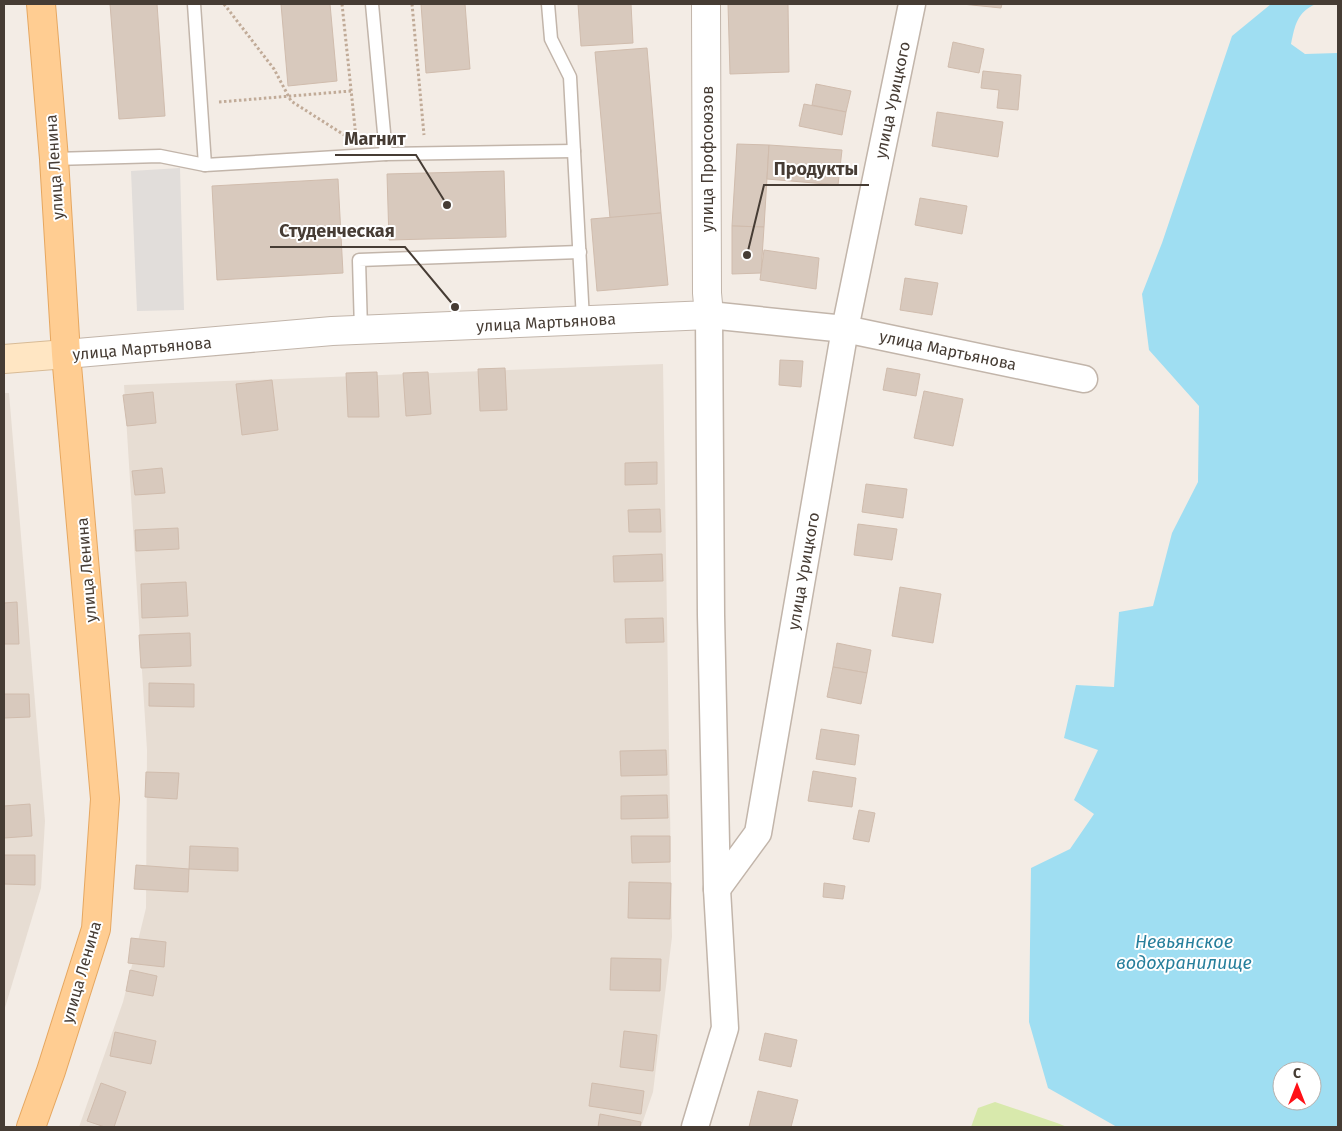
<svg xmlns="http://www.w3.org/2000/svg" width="1342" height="1131" font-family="'Fira Sans',sans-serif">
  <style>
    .residential { fill: #e7ddd3 }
    .green { fill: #d8e9ac }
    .parking { fill: #e1ddda }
    .water { fill: #9fdef2; fill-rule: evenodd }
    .building { fill: #d8c9bd; stroke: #d0bcad }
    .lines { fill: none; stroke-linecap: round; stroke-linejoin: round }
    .service-casing { stroke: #c2b5aa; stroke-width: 15 }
    .minor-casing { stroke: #c2b5aa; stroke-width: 29 }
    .tertiary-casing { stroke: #c2b5aa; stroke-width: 30 }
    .secondary-casing { stroke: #d8bb96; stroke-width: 30 }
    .primary-casing { stroke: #e6a760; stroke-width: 30 }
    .path { stroke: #c1ab98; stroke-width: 3; stroke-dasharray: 2.5 2.5; stroke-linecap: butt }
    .service { stroke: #fff; stroke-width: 12 }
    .minor { stroke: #fff; stroke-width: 26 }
    .tertiary { stroke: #fff; stroke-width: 28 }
    .secondary { stroke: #ffe6c3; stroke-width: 28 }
    .primary { stroke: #ffcd92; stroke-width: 28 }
    .labels { text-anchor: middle; stroke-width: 4; stroke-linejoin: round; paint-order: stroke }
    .street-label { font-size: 16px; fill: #463c34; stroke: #fff }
    .water-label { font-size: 18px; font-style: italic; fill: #277f9c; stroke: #fff }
    .leader { fill: none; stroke: #463c34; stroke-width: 2 }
    .callout-dot { fill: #463c34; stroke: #fff; stroke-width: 2 }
    .callout-label { font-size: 18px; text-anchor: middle; font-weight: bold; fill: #463c34; stroke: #fff; stroke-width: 4; stroke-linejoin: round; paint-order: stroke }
  </style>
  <rect width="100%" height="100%" fill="#f3ece5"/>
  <g class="residential">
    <polygon points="663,364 672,937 653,1092 641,1127 79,1127 123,1002 146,908 147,750 124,385"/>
    <polygon points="4,393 9,393 45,821 41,888 4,1011"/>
  </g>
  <polygon class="green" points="995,1102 1057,1123 1067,1127 971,1127 978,1108"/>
  <polygon class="parking" points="180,168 184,310 137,311 131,171"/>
  <path class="water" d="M1271,4h45c-19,8 -21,21 -25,40l14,10 33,-1v1074h-221l-69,-39 -19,-66 2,-154 39,-19 24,-35 -20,-14 24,-50 -34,-12 12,-53 38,2 5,-75 34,-6 19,-73 26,-51 1,-76 -50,-56 -7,-56 20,-51 70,-207zM1282,1071h30v30h-30z"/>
  <g class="building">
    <polygon points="110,4 157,4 165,116 119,119"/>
    <polygon points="281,4 330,4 337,81 288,86"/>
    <polygon points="421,4 465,4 470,69 426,73"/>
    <polygon points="578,4 631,4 633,43 581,46"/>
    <polygon points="728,4 788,4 789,72 730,74"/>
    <polygon points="962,4 1002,4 1001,8"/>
    <polygon points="953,42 984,49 979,73 948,67"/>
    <polygon points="647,48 661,213 610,218 595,52"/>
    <polygon points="983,71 1021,75 1018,110 997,108 999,90 981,88"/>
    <polygon points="816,84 851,91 846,112 812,105"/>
    <polygon points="804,104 846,112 842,135 799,126"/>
    <polygon points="937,112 1003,122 998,157 932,146"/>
    <polygon points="737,144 769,145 764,227 732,226"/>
    <polygon points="769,145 842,150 838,185 767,179"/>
    <polygon points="504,171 506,237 389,240 387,174"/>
    <polygon points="338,179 343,273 217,280 212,186"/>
    <polygon points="920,198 967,206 962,234 915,225"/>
    <polygon points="661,213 668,285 597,291 591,219"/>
    <polygon points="732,226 764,227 761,273 732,274"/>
    <polygon points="764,250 819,258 816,289 760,280"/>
    <polygon points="905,278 938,283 932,315 900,310"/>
    <polygon points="780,360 803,361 801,387 779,385"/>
    <polygon points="505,368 507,410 480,411 478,369"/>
    <polygon points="887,368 920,374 916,396 883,390"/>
    <polygon points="377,372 379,417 348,417 346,373"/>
    <polygon points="428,372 431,414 406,416 403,373"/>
    <polygon points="272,380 278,430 242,435 236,384"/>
    <polygon points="924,391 963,399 953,446 914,438"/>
    <polygon points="153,392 156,423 127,426 123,395"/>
    <polygon points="657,462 657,484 625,485 625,463"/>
    <polygon points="162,468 165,493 135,495 132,471"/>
    <polygon points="866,484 907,489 903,518 862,512"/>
    <polygon points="660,509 661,532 629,532 628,510"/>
    <polygon points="858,524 897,529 892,560 854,555"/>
    <polygon points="178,528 179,549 136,551 135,530"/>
    <polygon points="662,554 663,581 614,582 613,556"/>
    <polygon points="186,582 188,616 142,618 141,584"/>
    <polygon points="900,587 941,594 933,643 892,636"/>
    <polygon points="17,602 19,644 4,644 4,603"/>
    <polygon points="663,618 664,642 626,643 625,619"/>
    <polygon points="190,633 191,666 141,668 139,635"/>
    <polygon points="837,643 871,650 867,673 833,667"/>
    <polygon points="833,667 867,673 861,704 827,697"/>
    <polygon points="149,683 194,684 194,707 149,706"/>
    <polygon points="4,694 29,694 30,717 4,718"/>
    <polygon points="821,729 859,735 855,765 816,759"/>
    <polygon points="666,750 667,775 621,776 620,751"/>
    <polygon points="813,771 856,778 852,807 808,801"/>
    <polygon points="146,772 179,773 177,799 145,797"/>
    <polygon points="667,795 668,818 621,819 621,796"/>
    <polygon points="30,804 32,836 4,838 4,806"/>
    <polygon points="859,810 875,813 869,842 853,839"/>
    <polygon points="631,836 670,836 670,862 632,863"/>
    <polygon points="190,846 238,848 238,871 189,869"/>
    <polygon points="4,855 35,855 35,885 4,884"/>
    <polygon points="136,865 189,869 188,892 134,889"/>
    <polygon points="629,882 671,883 670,919 628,918"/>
    <polygon points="824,883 845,886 843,899 823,897"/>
    <polygon points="131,938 166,942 164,967 128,963"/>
    <polygon points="611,958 661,959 660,991 610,990"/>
    <polygon points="130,970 157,976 153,996 126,991"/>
    <polygon points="624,1031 657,1035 653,1071 620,1067"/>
    <polygon points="115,1032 156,1041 151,1064 110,1056"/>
    <polygon points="765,1033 797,1040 791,1067 759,1060"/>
    <polygon points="101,1083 126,1092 114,1127 105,1127 87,1121"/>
    <polygon points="592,1083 644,1091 641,1114 589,1106"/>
    <polygon points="758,1091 798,1100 791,1127 749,1127"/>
    <polygon points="600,1114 641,1122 640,1127 598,1127"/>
  </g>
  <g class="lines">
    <defs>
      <g id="service">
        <polyline points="194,4 205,165"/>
        <polyline points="372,4 386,154"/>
        <polyline points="548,4 551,39 570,77 583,320"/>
        <polyline points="54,159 160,156 205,165 386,154 574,151"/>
        <polyline points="361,330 359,260 580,252"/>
      </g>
      <g id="minor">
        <polyline points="717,889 758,833 845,329 912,4"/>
        <polyline points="695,1127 725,1028 717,889 711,615 709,315 845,329 1084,379"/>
      </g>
      <polyline id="tertiary" points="66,354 332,331 709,315 707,293 706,4"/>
      <polyline id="secondary" points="4,359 66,354"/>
      <polyline id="primary" points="31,1127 51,1071 96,929 105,799 66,354 54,159 41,4"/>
    </defs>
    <use href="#service" class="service-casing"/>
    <use href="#minor" class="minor-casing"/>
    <use href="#tertiary" class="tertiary-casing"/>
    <use href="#secondary" class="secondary-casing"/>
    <use href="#primary" class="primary-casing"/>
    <g class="path">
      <polyline points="224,4 274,69 291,101 349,138"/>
      <polyline points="342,4 356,137"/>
      <polyline points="412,4 424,135"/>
      <polyline points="219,102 351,91"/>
    </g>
    <use href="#service" class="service"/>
    <use href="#minor" class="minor"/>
    <use href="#tertiary" class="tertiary"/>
    <use href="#secondary" class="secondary"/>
    <use href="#primary" class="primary"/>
  </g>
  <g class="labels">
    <g class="street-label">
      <text transform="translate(892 100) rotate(-78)" y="6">улица Урицкого</text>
      <text transform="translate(707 159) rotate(-90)" y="6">улица Профсоюзов</text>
      <text transform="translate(54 167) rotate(-94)" y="6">улица Ленина</text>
      <text transform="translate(546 322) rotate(-3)" y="6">улица Мартьянова</text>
      <text transform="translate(142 348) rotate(-5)" y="6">улица Мартьянова</text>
      <text transform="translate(948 350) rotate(12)" y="6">улица Мартьянова</text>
      <text transform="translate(86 570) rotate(-95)" y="6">улица Ленина</text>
      <text transform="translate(803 571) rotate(-80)" y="6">улица Урицкого</text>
      <text transform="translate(81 972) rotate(-74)" y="6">улица Ленина</text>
    </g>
    <g class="water-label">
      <text x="1184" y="948">Невьянское<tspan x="1184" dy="21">водохранилище</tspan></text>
    </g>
  </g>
  <path class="leader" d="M447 205L416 155H335M747 255L764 185H869M455 307L405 247H270"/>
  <g class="callout-dot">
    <circle cx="447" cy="205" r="5"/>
    <circle cx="747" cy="255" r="5"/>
    <circle cx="455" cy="307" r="5"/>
  </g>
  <g class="callout-label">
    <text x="375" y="145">Магнит</text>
    <text x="816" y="175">Продукты</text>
    <text x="337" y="237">Студенческая</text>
  </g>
  <rect width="1342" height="1131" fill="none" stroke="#463c34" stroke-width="10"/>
  <g transform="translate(1297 1086)"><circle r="24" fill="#ffffff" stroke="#b5b1ae"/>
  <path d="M0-4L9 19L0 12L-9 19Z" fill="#ff1016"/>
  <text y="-8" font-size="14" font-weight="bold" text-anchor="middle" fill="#463c34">С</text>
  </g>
</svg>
